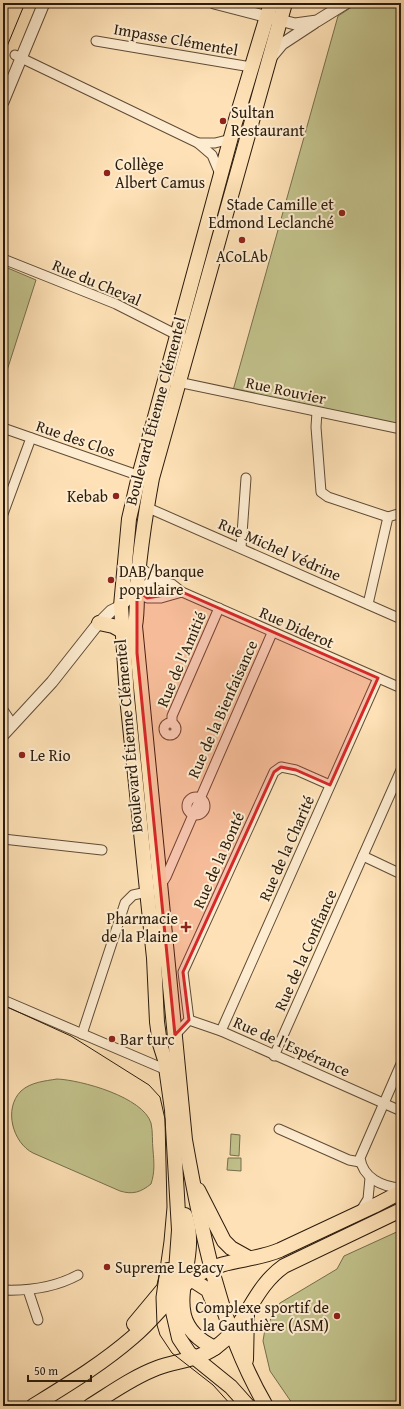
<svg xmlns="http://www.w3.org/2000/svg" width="404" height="1409" font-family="'Gentium Book Plus',serif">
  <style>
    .green { fill: #c2c28c; stroke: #766e4c }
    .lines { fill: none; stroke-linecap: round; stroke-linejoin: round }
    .minor-casing { stroke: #5f4c36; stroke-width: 11 }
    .tertiary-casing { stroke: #5f4c36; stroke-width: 13 }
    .primary-casing { stroke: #2a1b0c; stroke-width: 16 }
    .minor { stroke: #feecd0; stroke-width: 9 }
    .tertiary { stroke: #feecd0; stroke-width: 11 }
    .primary { stroke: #fee1b6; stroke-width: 14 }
    .tram { stroke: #2a1b0c; stroke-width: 1 }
    .marked { fill: #d62828; fill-opacity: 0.2; stroke: #d62828; stroke-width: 3; stroke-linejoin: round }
    .poi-dot { fill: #8f2418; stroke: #feecd0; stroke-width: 1.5 }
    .labels { text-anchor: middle; stroke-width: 4; stroke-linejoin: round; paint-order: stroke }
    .street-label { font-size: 16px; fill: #2a1b0c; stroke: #feecd0 }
    .poi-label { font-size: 16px; fill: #2a1b0c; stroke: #feecd0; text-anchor: start }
  </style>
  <rect width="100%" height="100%" fill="#fee1b6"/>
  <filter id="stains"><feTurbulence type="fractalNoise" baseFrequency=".005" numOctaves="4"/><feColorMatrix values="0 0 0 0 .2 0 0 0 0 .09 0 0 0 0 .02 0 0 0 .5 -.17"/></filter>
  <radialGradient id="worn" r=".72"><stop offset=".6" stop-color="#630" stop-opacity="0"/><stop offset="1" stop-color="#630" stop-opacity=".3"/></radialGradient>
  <g class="green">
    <polygon points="358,3 401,3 401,429 232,394 338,16"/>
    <polygon points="3,266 36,280 3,383"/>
    <path d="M57,1079c24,1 86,18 94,44 2,8 1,19 2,27 1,12 2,22 -2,34 -10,8 -18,11 -31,7l-87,-38c-20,-10 -30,-44 -12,-62 10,-9 24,-10 36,-12z"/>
    <polygon points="231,1134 240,1135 239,1156 230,1155"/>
    <polygon points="228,1158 241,1158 241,1171 227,1170"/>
    <polygon points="401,1230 401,1406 294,1406 270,1371 263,1341 265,1329 280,1303 337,1269 344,1256"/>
  </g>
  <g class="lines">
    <defs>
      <g id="minor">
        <polyline points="96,41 251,67"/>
        <polyline points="15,55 198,143 212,155 220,174"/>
        <polyline points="198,143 215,143 231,139"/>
        <polyline points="3,259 116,304 181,337"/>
        <polyline points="173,381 401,429"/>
        <polyline points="317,412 316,427 321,492 328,497 388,517"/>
        <polyline points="3,428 143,477"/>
        <polyline points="146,507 401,619"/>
        <polyline points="3,514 31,438"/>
        <polyline points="241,548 246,478"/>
        <polyline points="139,566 156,580 172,584 182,592 401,688"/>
        <polyline points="156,580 137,589 147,598 161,598 182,592"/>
        <polyline points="368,604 388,517 401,513"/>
        <polyline points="3,710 13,725"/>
        <polyline points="172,722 172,716 219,608"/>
        <circle cx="170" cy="729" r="6"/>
        <circle cx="196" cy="806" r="9"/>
        <polyline points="3,839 102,850"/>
        <polyline points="363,856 401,874"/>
        <polyline points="160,886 166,877 272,633"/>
        <polyline points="3,1000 169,1071"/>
        <polyline points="189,1020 183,972 274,772 281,767 296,770 330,785"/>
        <polyline points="221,1031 378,678"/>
        <polyline points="82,1034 125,903 133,895 147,892"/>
        <polyline points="175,1035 189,1020 221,1031 401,1111"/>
        <polyline points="274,1056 401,770"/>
        <path d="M401,1064l-41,94c3,20 22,29 41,30"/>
        <polyline points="279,1129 349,1160 360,1162"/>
        <polyline points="360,1212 368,1199 370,1178"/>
        <path d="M3,1290c26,1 51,-2 75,-15"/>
        <polyline points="28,1290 38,1320"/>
      </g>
      <g id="tertiary">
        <polyline points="214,3 295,24 317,21 346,3"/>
        <polyline points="272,56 282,44 314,23"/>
        <polyline points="3,102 44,3"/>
        <polyline points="3,735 52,682 97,625 111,611 121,606 137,589 135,585"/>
      </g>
      <g id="primary">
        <polyline points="99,623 113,626 122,631"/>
        <polyline points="198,1190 224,1241 231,1248 249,1258"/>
        <path d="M185,1215c18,50 -33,104 30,133"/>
        <polyline points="191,1279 208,1290 215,1307"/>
        <polyline points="134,1324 164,1288 168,1270"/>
        <polyline points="246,1360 247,1313"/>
        <path d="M33,1406c34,-21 69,-42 100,-69 24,-20 41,-48 68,-64 25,-14 53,-12 79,-23l94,-44 27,-14"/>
        <path d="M90,1406c21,-13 43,-29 67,-38 22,-8 45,-8 64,-25 28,-22 32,-55 63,-77l117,-56"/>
        <polyline points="248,1406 231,1387 189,1353 179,1338 173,1312 179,1230 172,1110 165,1060 160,1044 157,1022 154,958 127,697 121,606 129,519 139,476 234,126 271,3"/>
        <path d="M266,1406c-47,-80 -65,-176 -81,-266l-50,-514c3,-17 1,-33 3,-50 3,-33 8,-65 14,-98l133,-475"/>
      </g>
    </defs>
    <use href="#minor" class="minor-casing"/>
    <use href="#tertiary" class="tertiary-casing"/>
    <use href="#primary" class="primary-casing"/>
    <use href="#minor" class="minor"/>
    <use href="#tertiary" class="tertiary"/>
    <use href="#primary" class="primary"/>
    <g class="tram">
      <polyline points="3,56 25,3"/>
      <polyline points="3,1005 71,1036 149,1085 160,1097 165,1119 167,1207 164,1241 156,1297 157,1325 160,1335 172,1353 213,1385 232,1406"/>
    </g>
  </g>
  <path class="marked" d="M137,589l10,9 35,-6 196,86 -48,107 -34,-15 -15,-3 -7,5 -91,200 6,48 -14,15 -38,-382z"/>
  <g class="poi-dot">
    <circle cx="223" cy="121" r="4"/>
    <circle cx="107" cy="173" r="4"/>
    <circle cx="342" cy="213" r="4"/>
    <circle cx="242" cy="240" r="4"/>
    <circle cx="116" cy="496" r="4"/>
    <circle cx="111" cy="580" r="4"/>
    <circle cx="22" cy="755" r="4"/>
    <path d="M184 921h4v4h4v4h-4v4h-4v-4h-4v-4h4z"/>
    <circle cx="112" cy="1039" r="4"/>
    <circle cx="107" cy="1267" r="4"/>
    <circle cx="337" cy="1316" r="4"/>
  </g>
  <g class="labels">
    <g class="street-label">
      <text transform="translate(176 39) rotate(10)" y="6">Impasse Clémentel</text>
      <text transform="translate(97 282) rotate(23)" y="6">Rue du Cheval</text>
      <text transform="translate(286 390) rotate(12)" y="6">Rue Rouvier</text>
      <text transform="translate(155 411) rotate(-75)" y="6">Boulevard Étienne Clémentel</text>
      <text transform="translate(76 438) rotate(19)" y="6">Rue des Clos</text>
      <text transform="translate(280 549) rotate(24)" y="6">Rue Michel Védrine</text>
      <text transform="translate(297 627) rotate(24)" y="6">Rue Diderot</text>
      <text transform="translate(181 659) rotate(-67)" y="6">Rue de l'Amitié</text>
      <text transform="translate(222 709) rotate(-66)" y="6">Rue de la Bienfaisance</text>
      <text transform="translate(128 736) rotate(-95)" y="6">Boulevard Étienne Clémentel</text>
      <text transform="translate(286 848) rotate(-66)" y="6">Rue de la Charité</text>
      <text transform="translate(218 860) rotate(-66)" y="6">Rue de la Bonté</text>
      <text transform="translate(305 950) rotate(-66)" y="6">Rue de la Confiance</text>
      <text transform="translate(292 1046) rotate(24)" y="6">Rue de l'Espérance</text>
    </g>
    <g class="poi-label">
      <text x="231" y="118">Sultan<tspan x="231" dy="18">Restaurant</tspan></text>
      <text x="115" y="170">Collège<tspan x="115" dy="18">Albert Camus</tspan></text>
      <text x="334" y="210" text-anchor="end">Stade Camille et<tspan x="334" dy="18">Edmond Leclanché</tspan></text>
      <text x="242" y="262" text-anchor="middle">ACoLAb</text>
      <text x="108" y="502" text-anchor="end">Kebab</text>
      <text x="119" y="577">DAB/banque<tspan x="119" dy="18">populaire</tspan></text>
      <text x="30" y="761">Le Rio</text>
      <text x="178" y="924" text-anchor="end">Pharmacie<tspan x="178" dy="18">de la Plaine</tspan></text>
      <text x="120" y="1045">Bar turc</text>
      <text x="115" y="1273">Supreme Legacy</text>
      <text x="329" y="1313" text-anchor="end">Complexe sportif de<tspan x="329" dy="18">la Gauthière (ASM)</tspan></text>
    </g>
  </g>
  <rect width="404" height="1409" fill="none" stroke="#fee1b6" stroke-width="16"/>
  <rect x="4" y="4" width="396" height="1401" fill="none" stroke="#2a1b0c" stroke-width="2"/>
  <rect x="8" y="8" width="388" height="1393" fill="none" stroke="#2a1b0c"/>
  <path d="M28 1375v6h63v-6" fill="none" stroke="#2a1b0c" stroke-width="2"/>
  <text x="34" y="1375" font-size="12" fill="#2a1b0c" stroke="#feecd0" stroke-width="3" paint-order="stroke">50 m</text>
  <rect width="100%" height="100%" filter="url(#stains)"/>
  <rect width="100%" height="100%" fill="url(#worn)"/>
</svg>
